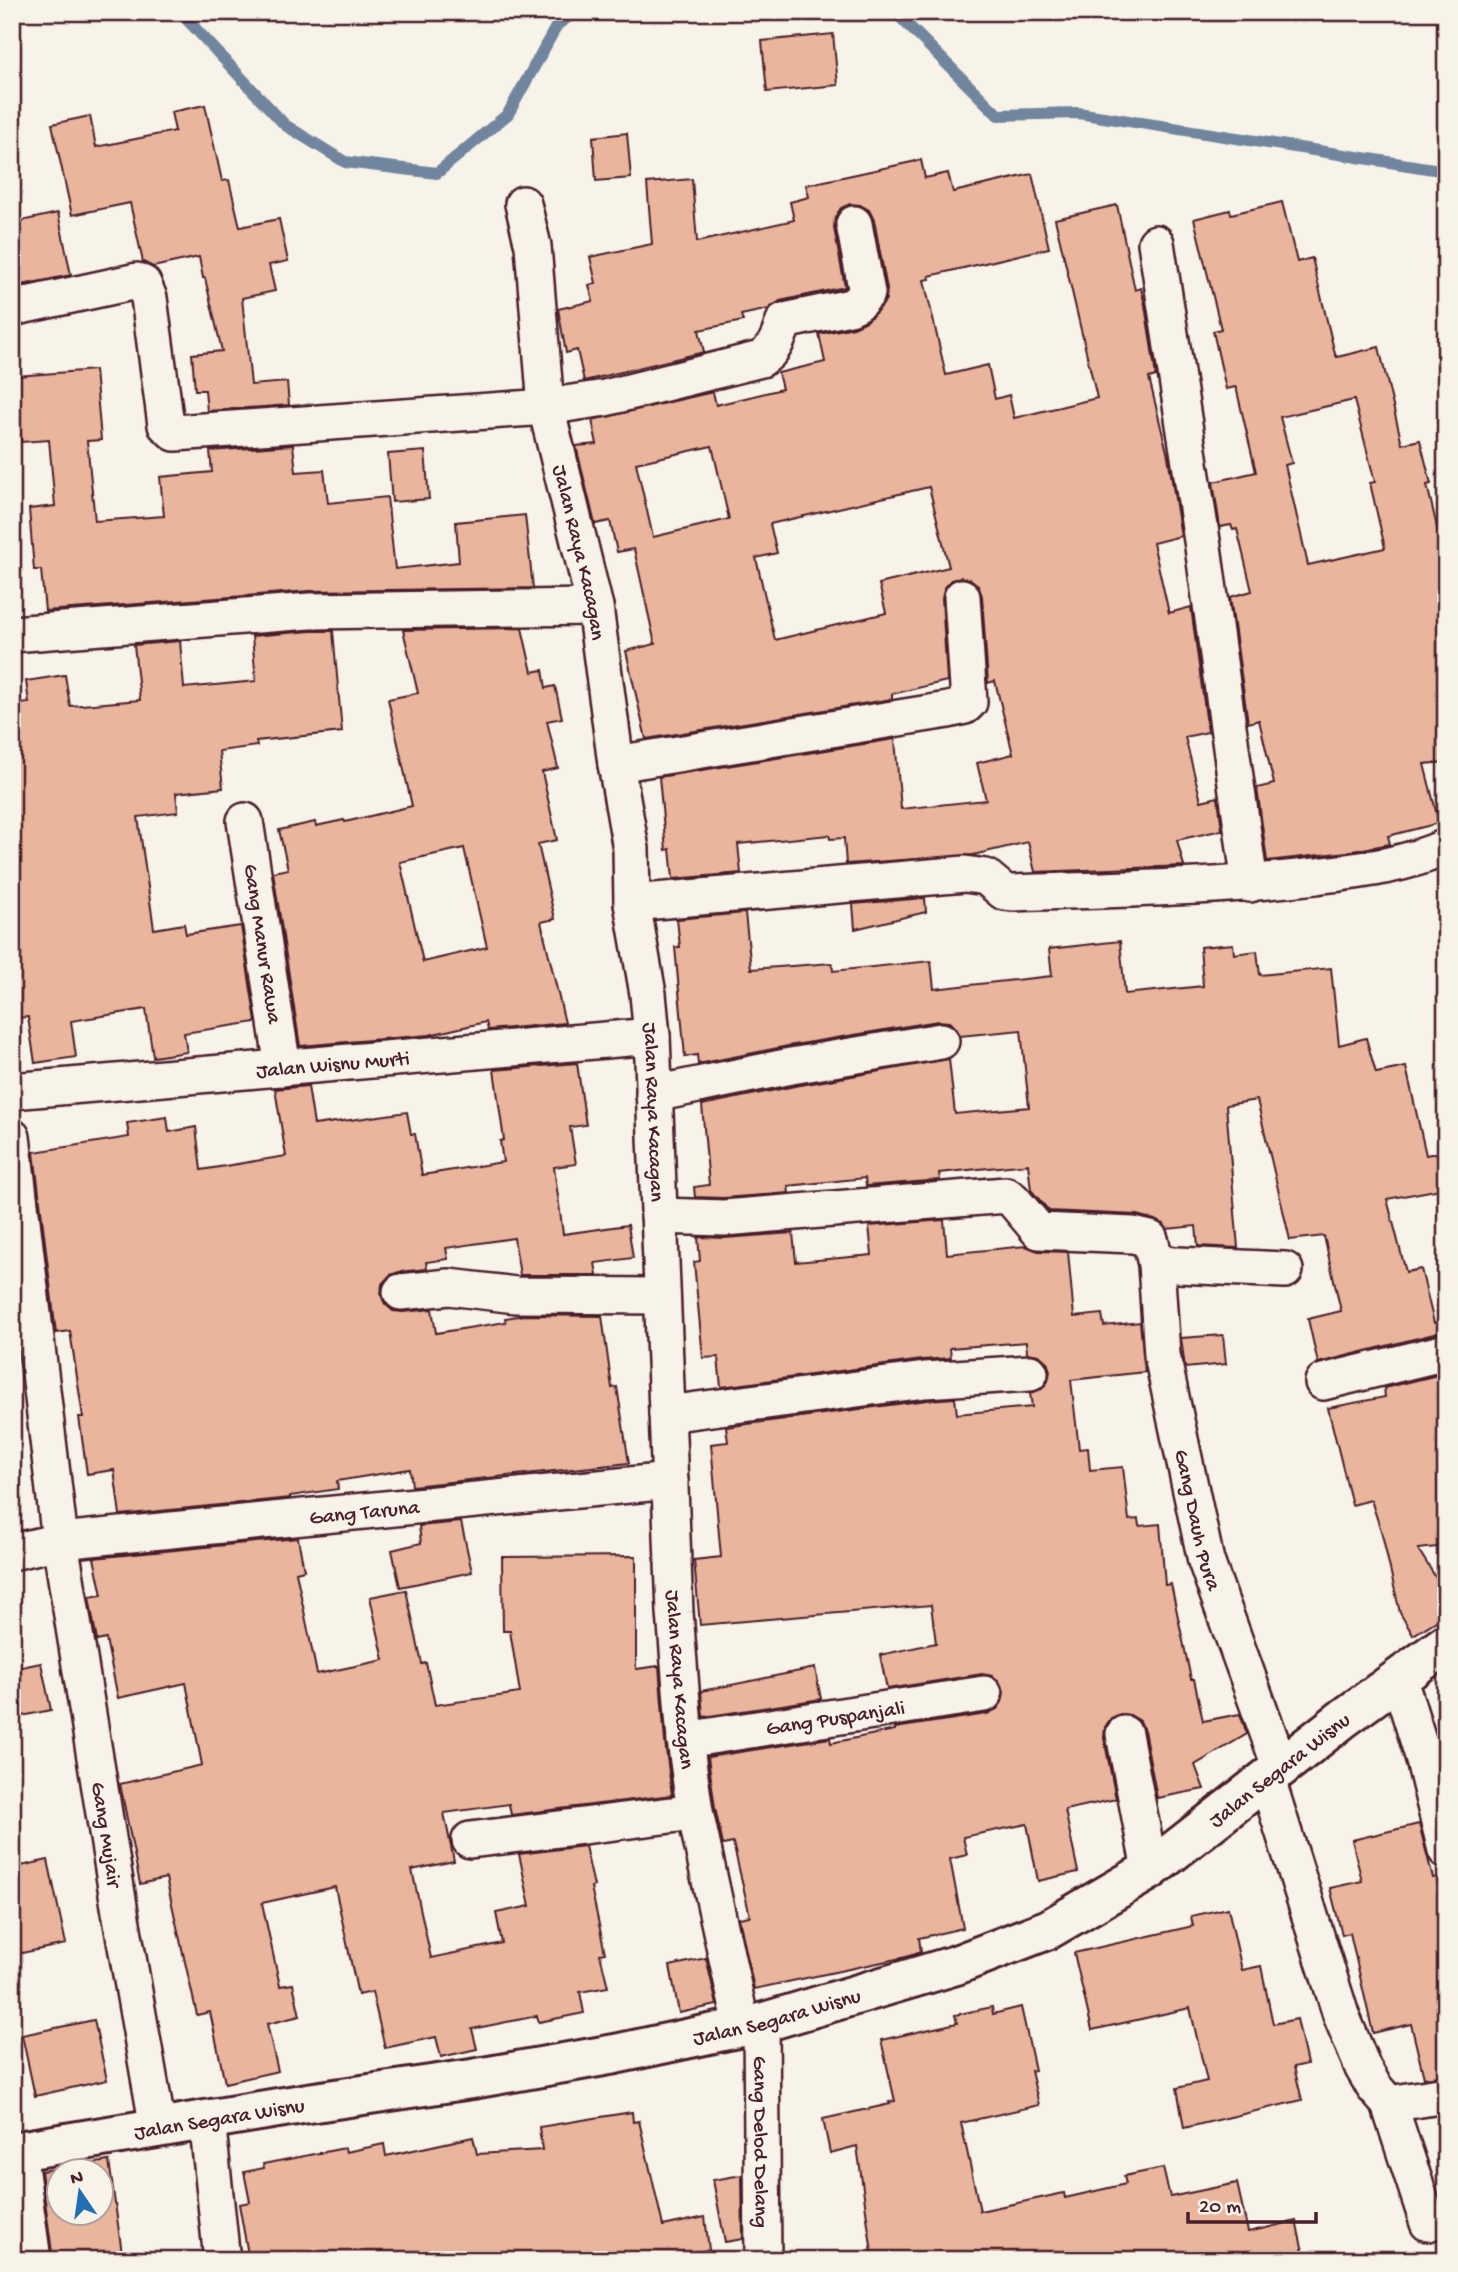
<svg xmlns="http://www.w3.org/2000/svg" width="1458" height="2272" font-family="'Gochi Hand',sans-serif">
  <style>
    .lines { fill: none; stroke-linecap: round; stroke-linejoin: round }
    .stream { stroke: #72859f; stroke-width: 12 }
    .building { fill: #e9b59c; stroke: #4a1f2b; stroke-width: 2; fill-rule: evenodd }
    .minor-casing { stroke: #4a1f2b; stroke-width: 40 }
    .tertiary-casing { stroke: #4a1f2b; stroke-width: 44 }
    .minor { stroke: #f7f3e8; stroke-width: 35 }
    .tertiary { stroke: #f7f3e8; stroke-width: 38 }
    .labels { text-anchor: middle; stroke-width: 5; stroke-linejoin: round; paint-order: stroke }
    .street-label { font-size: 21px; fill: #4a1f2b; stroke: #f7f3e8 }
  </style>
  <rect width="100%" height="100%" fill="#f7f3e8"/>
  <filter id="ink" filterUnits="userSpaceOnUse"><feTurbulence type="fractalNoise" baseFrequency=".0143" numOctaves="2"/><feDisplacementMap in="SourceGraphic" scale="14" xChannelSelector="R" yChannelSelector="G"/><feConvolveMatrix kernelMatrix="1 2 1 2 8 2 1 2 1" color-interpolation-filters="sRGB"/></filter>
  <g filter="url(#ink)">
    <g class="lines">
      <g class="stream">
        <polyline points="180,12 285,125 345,162 437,173 508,114 557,25 575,12"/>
        <polyline points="891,12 899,16 998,115 1078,113 1446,171"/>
      </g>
    </g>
    <g class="building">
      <polygon points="833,34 838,85 767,92 762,41"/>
      <polygon points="205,105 222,181 229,180 240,227 279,219 288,261 269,265 275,291 242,298 251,385 287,382 289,405 207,411 205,390 195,390 192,354 222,351 205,278 203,278 199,257 153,267 143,262 130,203 72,215 52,124 90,116 96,147 175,131 171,112"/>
      <polygon points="627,133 631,178 596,181 593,137"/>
      <path d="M921,160l4,18 23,-5 5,19 79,-18 17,74 -120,28 1,3 -6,1 22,95 42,-10 7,34 14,-4 5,23 83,-20 -42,-179 62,-14 18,85 6,-2 4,17 11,71 -7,2 19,78 13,80 -28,7 16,70 22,-6 17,125 -23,5 16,64 17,-4 4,33 -45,10 7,26 -149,6 -7,-30 -55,13 -127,9 -2,-26 -14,1 -1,-4 -91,9 3,29 -68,6 -3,-30 -4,1 -7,-73 236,-38 6,70 85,-9 -9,-37 36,-9 -18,-73 -7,2 -6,-87 -4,-11 -8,-6 -9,-2 -10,3 -7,9 -2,9 5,83 -55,13v5l-246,40 -20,-88 29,-7 -21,-95 -17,3 -7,-31 -15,3 -19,-78 21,-2 -5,-24 121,-28 3,13 66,-16 -4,-16 47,-11 -6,-28 35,-7 13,-6 15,-15 4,-7 1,-10 -13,-69 -5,-10 -9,-5 -10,-1 -9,4 -6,9 -1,11 11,59 -65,14 -11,8 -28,6 2,6 -44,9 5,22 -120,29 -7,-31 -11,3 -8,-44 35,-8 -4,-16 7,-2 -6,-26 62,-13 -5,-61 45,-4 5,63 97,-22 -4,-18 19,-5 -3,-12zM712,446l17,73 -76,18 -17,-74zM929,487l20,80 -70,17 7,29 -111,27 -19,-82 21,-5 -7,-29z"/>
      <path d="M1282,202l15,60 15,-4 23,96 2,3 42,-10 23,97 18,-4 11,44 -4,1 19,80v197l-22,2 15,59 -51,13 2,8 -43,8 -80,9 -10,-73 17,-4 -15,-64 -11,3 -18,-126 22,-6 -15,-62 -4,1 -2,-5 -11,2 -7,-45 43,-10 -20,-85 -10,2 -13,-58 8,-2 -27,-110 36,-9 1,4zM1354,400l21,82 -5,1 15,65 -77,17 -23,-100 7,-2 -12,-46z"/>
      <polygon points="58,213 71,275 12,287 12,223"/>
      <polygon points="95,370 101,440 87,441 95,521 164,516 160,477 212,472 210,451 293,445 296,472 324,470 328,503 387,497 395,569 459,562 456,522 525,515 533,588 309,591 45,611 41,570 34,570 29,509 55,506 49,440 21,442 16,376"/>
      <polygon points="425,451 429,499 392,502 388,454"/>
      <path d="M522,628l10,44 11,-2 3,18 9,-2 7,32 -15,3 11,47 -16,4 15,68 -19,4 17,75 -14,3 24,101 -77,7 -2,-8 -57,13 -129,11 -27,-174 15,-3 -9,-39 36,-8 1,4 28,-6 1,2 67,-16 -24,-107 30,-6 -15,-63zM464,848l23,99 -64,15 -23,-100z"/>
      <polygon points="311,631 333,631 342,732 256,741 257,746 219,751 223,788 176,793 178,812 138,817 154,929 184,924 186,934 241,926 256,1022 184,1033 187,1052 153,1057 146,1009 71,1021 76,1057 35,1063 28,1017 15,1018 12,1001 12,705 29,703 26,681 65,675 70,706 140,700 134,645 180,641 184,688 256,681 252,636"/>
      <polygon points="925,898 926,912 855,929 853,904"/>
      <polygon points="745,913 751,969 832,963 833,971 931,961 934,989 1052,976 1049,949 1120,941 1125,994 1203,986 1200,947 1233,944 1234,954 1257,951 1260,975 1331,968 1339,1045 1366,1038 1376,1073 1406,1067 1426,1155 1446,1151 1446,1188 1387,1199 1406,1272 1421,1269 1434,1323 1439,1321 1442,1332 1318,1363 1308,1319 1341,1311 1324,1236 1290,1240 1257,1100 1226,1105 1238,1248 1198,1246 1196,1226 1167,1229 1164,1224 1155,1220 1137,1215 1049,1211 1031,1190 1028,1164 939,1173 940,1180 866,1186 865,1178 788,1186 789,1193 723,1198 695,1197 694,1187 709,1185 702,1105 795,1086 949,1059 955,1114 1029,1107 1021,1030 960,1036 956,1028 949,1022 938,1021 788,1046 698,1064 697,1055 685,1057 675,947 680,947 677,919"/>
      <polygon points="577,1063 586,1125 570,1127 576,1164 554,1167 563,1234 628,1225 633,1258 595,1263 597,1275 520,1275 514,1238 446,1248 448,1259 426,1262 427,1269 399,1272 390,1275 382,1284 381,1295 385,1304 393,1311 403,1312 432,1309 436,1333 506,1322 505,1318 525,1315 602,1316 612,1388 617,1387 629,1463 412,1486 410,1469 337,1481 338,1489 290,1496 290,1498 120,1515 114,1470 87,1474 79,1417 83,1417 70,1331 56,1333 34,1152 129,1137 127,1123 167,1117 169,1132 196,1127 201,1170 286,1156 275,1089 308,1086 314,1125 407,1112 411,1134 415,1134 422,1175 503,1162 500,1141 504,1140 494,1070"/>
      <polygon points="944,1220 947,1254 1026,1246 1038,1251 1068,1252 1074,1317 1102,1314 1104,1326 1140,1322 1145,1372 1071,1380 1079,1449 1088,1448 1090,1470 1123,1467 1129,1520 1138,1519 1139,1526 1160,1524 1165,1585 1171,1584 1191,1679 1194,1679 1203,1721 1240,1714 1247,1734 1195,1765 1204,1789 1157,1798 1144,1730 1140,1721 1130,1715 1120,1714 1111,1718 1105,1727 1104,1738 1116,1799 1065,1810 1078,1872 1038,1881 1027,1824 963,1837 967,1855 950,1859 963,1928 919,1938 921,1952 906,1957 754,1989 739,1918 750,1916 733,1843 723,1845 715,1808 708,1757 830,1738 831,1743 895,1730 895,1728 987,1714 997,1709 1002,1702 1004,1692 999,1681 992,1676 982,1674 887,1689 880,1655 936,1643 931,1605 700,1625 694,1560 721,1557 711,1444 728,1442 726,1427 927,1400 955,1398 957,1414 1032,1407 1030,1393 1042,1389 1048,1381 1050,1371 1047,1362 1039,1355 1027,1353 1026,1342 950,1348 951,1358 922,1360 721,1387 718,1357 703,1358 694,1262 700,1261 698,1237 725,1238 793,1233 796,1262 872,1255 869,1226"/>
      <polygon points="1223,1335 1226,1364 1185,1368 1181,1338"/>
      <polygon points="1446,1373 1446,1546 1418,1549 1446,1594 1446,1615 1413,1635 1400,1613 1382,1534 1371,1500 1352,1505 1328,1408 1385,1397 1384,1388"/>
      <polygon points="461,1522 472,1572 400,1587 392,1550 421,1543 419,1526"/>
      <polygon points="298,1538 304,1570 296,1572 317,1674 384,1660 370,1597 406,1590 422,1664 426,1663 435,1705 520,1693 510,1631 503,1631 502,1557 636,1556 636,1669 659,1666 665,1742 672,1795 511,1815 509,1804 444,1813 454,1861 412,1870 431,1958 502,1943 496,1913 530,1906 519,1854 585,1846 594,1886 591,1887 605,1953 600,1954 608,1987 580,1992 584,2013 539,2022 537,2016 472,2029 477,2049 441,2057 436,2037 385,2048 372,1992 358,1995 335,1887 262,1903 280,1986 293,1984 300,2016 267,2024 278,2071 225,2083 210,2012 197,2015 166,1878 140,1884 120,1784 202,1765 186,1683 118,1698 106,1639 97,1641 89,1597 102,1595 94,1558"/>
      <polygon points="41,1663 51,1710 12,1718 12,1669"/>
      <polygon points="815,1668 821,1699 703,1717 701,1691"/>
      <polygon points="1419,1824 1433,1878 1438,1877 1446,1913 1446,2075 1424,2078 1411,2024 1373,2033 1350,1933 1342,1935 1330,1888 1362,1881 1352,1840"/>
      <polygon points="48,1860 66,1944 12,1955 12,1868"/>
      <polygon points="1228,1908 1242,1970 1261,1966 1273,2024 1297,2019 1307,2064 1294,2067 1302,2100 1184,2128 1177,2088 1207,2081 1190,2008 1092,2030 1074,1953 1193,1926 1191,1916"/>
      <polygon points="706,1958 717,2005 679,2013 670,1966"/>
      <polygon points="992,2007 993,2014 1021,2007 1035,2070 1031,2071 1039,2105 961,2123 980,2211 1064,2193 1065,2198 1126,2184 1124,2176 1163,2168 1170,2197 1237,2183 1248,2232 1296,2221 1305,2260 873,2260 857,2146 830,2153 823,2119 890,2104 889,2102 895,2101 881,2040 957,2023 955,2015"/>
      <polygon points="94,2020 107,2080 35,2096 22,2035"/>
      <polygon points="632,2112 633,2122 639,2121 663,2226 705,2217 709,2250 670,2255 671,2260 249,2260 239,2204 250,2202 244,2172 264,2168 263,2164 345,2148 346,2152 384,2144 386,2156 473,2137 477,2154 542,2150 539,2127"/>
      <path d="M109,2161l14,99h-70l-12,-89zM60,2171h42v42h-42z"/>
      <polygon points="742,2175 743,2239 725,2242 713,2180"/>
    </g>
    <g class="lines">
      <defs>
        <g id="minor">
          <path id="s1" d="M523,204l10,42 13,161 49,200 21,157 15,85 1,54 16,91 4,42 23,576 10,128 10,72 47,215"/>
          <polyline points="1156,243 1203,547 1250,884"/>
          <path d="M12,308l125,-27 6,3 6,14 17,127 9,8 371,-26 59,-9 156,-39c15,-10 18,-23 23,-38l66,-14 8,-4 9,-10 -13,-69"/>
          <polyline points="12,634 310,611 595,607"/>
          <polyline points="616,764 948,710 965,706 969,702 962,597"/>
          <path id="s2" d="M245,821l38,247"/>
          <path d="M632,903l333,-29 21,3 18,15 8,1c102,-4 203,-5 304,-17 46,-6 87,-10 130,-29"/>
          <path id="s3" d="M12,1091l640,-55"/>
          <polyline points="654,1094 791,1066 941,1041"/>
          <path id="s4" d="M12,1137l48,404 59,365 39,222"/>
          <path id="s5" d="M659,1216l65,2 282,-23 7,5 26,31 94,4 17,4 6,25 6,91 44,206 75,208"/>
          <polyline points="1156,1264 1285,1270"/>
          <polyline points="401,1292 449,1287 516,1295 662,1296"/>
          <polyline points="1323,1382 1446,1352"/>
          <polyline points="667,1414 925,1380 1030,1373"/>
          <path id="s6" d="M12,1552l48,-11 610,-60"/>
          <polyline points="1399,1679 1423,1756 1446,1850"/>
          <polyline points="1124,1734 1150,1870"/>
          <path id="s7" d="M685,1740l299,-46"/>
          <polyline points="1267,1779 1341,2015 1363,2068 1374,2087 1389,2104 1428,2223"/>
          <polyline points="470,1840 695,1812"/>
          <path id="s8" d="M761,2023l2,237"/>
          <polyline points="1389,2104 1446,2095"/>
          <polyline points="207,2119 222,2260"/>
          <polyline points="18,2151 33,2260"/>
        </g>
        <g id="tertiary">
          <path id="s9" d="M12,2152l296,-49 164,-24 143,-25 146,-31 195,-58 93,-36 101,-59 194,-152 102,-74"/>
        </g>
      </defs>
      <use href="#minor" class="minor-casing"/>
      <use href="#tertiary" class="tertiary-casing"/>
      <use href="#minor" class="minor"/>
      <use href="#tertiary" class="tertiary"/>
    </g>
  </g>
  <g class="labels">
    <g class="street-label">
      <text dy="7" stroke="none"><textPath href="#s1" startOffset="354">Jalan Raya Kacagan</textPath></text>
      <text dy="7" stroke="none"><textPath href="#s2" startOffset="124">Gang Manur Rawa</textPath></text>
      <text dy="7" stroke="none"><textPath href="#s3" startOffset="322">Jalan Wisnu Murti</textPath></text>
      <text dy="7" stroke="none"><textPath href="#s1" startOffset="920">Jalan Raya Kacagan</textPath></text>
      <text dy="7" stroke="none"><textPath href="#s6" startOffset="355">Gang Taruna</textPath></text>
      <text dy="7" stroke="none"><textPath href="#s5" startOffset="794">Gang Dauh Pura</textPath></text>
      <text dy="7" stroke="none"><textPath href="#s1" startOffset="1488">Jalan Raya Kacagan</textPath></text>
      <text dy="7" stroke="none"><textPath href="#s7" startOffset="152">Gang Puspanjali</textPath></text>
      <text dy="7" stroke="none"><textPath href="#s9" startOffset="1344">Jalan Segara Wisnu</textPath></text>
      <text dy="7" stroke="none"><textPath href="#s4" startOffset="704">Gang Mujair</textPath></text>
      <text dy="7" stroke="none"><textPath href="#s9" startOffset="777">Jalan Segara Wisnu</textPath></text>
      <text dy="7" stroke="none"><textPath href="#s9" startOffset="210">Jalan Segara Wisnu</textPath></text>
      <text dy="7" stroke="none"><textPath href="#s8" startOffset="119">Gang Delod Delang</textPath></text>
    </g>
  </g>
  <rect width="1458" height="2272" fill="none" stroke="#f7f3e8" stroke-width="42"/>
  <rect x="21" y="21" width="1416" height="2230" fill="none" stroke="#4a1f2b" stroke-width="2.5" filter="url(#ink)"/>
  <g transform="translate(80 2192) rotate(347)"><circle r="33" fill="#f7f3e8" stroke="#b29e9c" stroke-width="2"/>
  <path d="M0-5L12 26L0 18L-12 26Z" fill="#1f6fb2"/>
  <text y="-10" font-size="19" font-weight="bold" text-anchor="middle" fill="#4a1f2b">N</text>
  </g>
  <path d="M1188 2212v10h128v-10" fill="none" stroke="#4a1f2b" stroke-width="3.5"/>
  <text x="1199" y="2212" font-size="21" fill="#4a1f2b" stroke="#f7f3e8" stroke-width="5" paint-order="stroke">20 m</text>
</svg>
